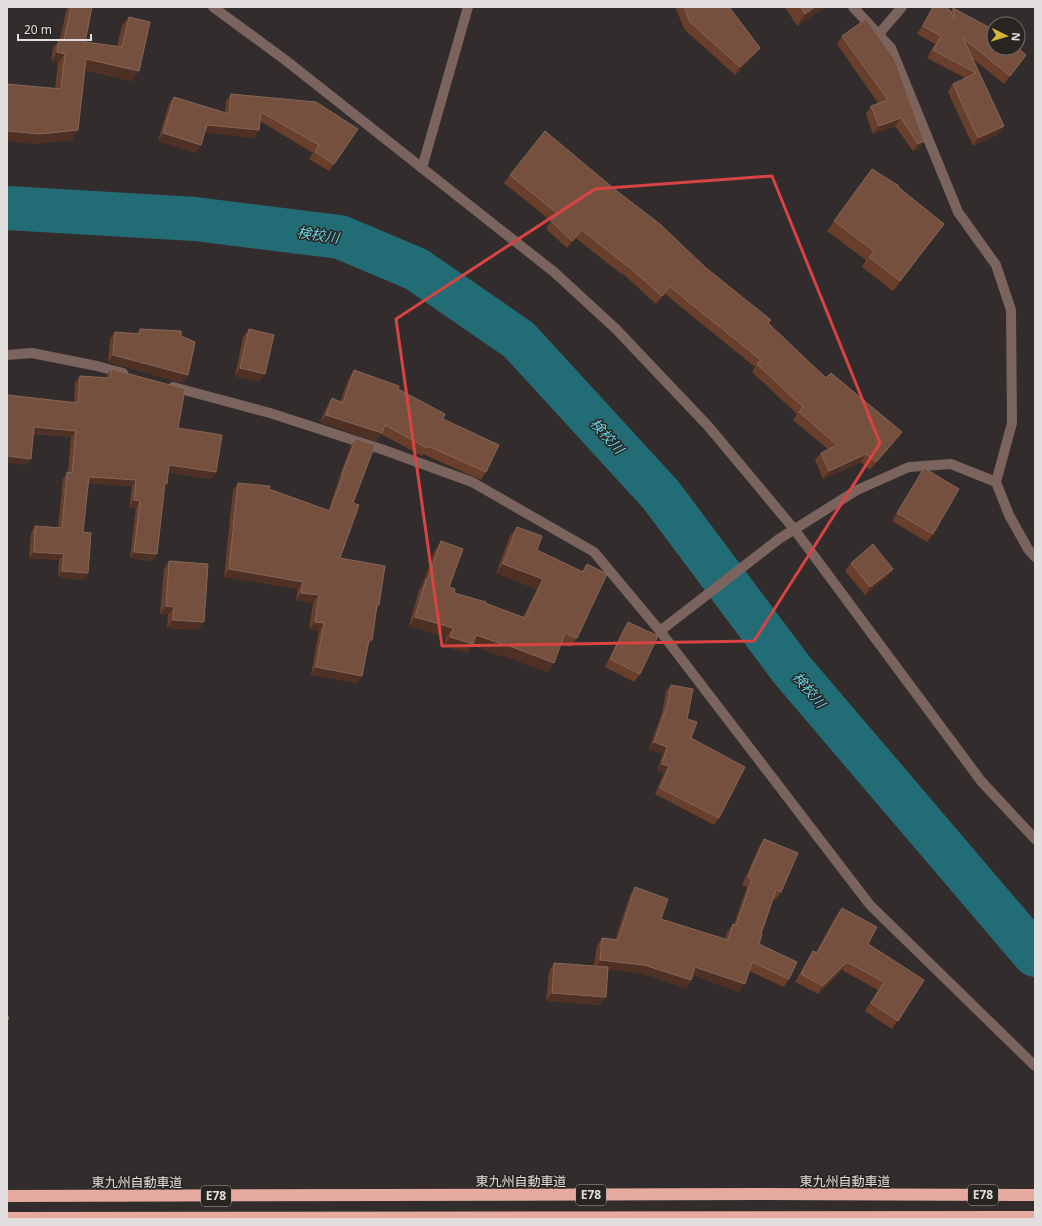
<svg xmlns="http://www.w3.org/2000/svg" width="1042" height="1226" font-family="'Noto Sans','Noto Sans JP',sans-serif">
  <style>
    .lines { fill: none; stroke-linecap: round; stroke-linejoin: round }
    .river { stroke: #226c76; stroke-width: 44 }
    .minor { stroke: #7b635e; stroke-width: 10 }
    .highway { stroke: #e6ab9e; stroke-width: 12 }
    .wall { fill: #693f2b }
    .shaded-wall { fill: #4e3124 }
    .building { fill: #76503e; stroke: #876657 }
    .marked { fill: none; stroke: #d84343; stroke-width: 3; stroke-linejoin: round }
    .labels { text-anchor: middle; stroke-width: 3; stroke-linejoin: round; paint-order: stroke }
    .shield { fill: #282422; stroke: #aaa6a5; stroke-width: 1 }
    .shield-label { font-size: 12px; font-weight: bold; fill: #e1dedd }
    .street-label { font-size: 13px; fill: #e1dedd; stroke: #282422 }
    .water-label { font-size: 14px; font-style: italic; fill: #67d4e4; stroke: #282422 }
  </style>
  <rect width="100%" height="100%" fill="#322d2c"/>
  <g class="lines">
    <polyline class="river" points="7,208 195,219 340,237 416,269 519,340 661,495 792,670 1035,955"/>
    <g class="minor">
      <polyline points="213,7 284,59 554,272 616,329 708,426 794,529 981,781 1035,839"/>
      <polyline points="853,7 891,48 958,212 996,265 1011,310 1012,423 996,482 1009,515 1028,549 1035,557"/>
      <polyline points="878,35 902,7"/>
      <polyline points="422,168 468,7"/>
      <polyline points="7,355 32,353 97,366 123,373"/>
      <polyline points="173,387 270,413 384,450 472,482 594,552 660,631 870,905 1035,1066"/>
      <polyline points="660,631 779,539 857,490 909,467 951,464 996,482"/>
    </g>
    <g class="highway">
      <polyline points="7,1196 758,1194 1035,1195"/>
      <polyline points="7,1218 1035,1217"/>
    </g>
  </g>
  <g class="wall">
    <polygon points="67,7 92,7 85,42 117,46 122,26 129,17 132,81 85,70 72,140 33,144 55,89 58,63 51,61 53,48 60,39"/>
    <polygon points="675,7 729,7 760,48 754,56 735,75 685,30"/>
    <polygon points="785,7 825,7 797,26"/>
    <polygon points="933,7 944,7 951,12 953,8 1026,55 1004,84 972,58 998,134 973,146 948,92 953,84 965,78 927,58 935,44 917,34"/>
    <polygon points="842,36 924,141 918,149 913,151 895,126 873,134 866,114 871,106 878,103 837,44"/>
    <polygon points="231,94 358,129 329,171 309,159 313,153 260,121 259,130 254,138 205,132 196,153 158,141 169,104 174,97 225,112 226,101"/>
    <polygon points="872,169 898,187 944,224 893,291 862,267 866,260 827,231"/>
    <polygon points="510,175 706,268 768,323 826,378 902,432 896,440 870,470 861,462 823,479 815,460 821,453 828,449 793,420 797,414 752,372 755,367 665,294 656,304 622,273 621,274 576,238 567,248 546,229 551,221 504,183"/>
    <polygon points="140,329 181,336 183,383 108,362 110,339 115,332 136,334"/>
    <polygon points="249,329 259,382 235,376 243,337"/>
    <polygon points="111,369 178,428 216,472 211,479 168,472 164,487 152,561 130,558 136,508 129,507 132,486 88,483 83,532 88,573 83,580 58,577 59,560 29,558 31,533 35,526 58,528 63,479 68,472 71,437 33,434 26,465 7,395 74,402 75,382 80,376 106,378 107,375"/>
    <polygon points="354,370 398,389 443,419 486,472 481,480 423,454 422,456 381,434 376,441 320,422 327,406 332,398 340,402 349,378"/>
    <polygon points="356,439 353,503 340,558 379,605 377,608 372,640 367,647 357,683 311,675 319,631 309,629 313,603 296,600 298,589 224,577 233,490 238,483 269,489 328,511 338,482 337,482 351,446"/>
    <polygon points="924,468 933,534 927,542 892,521 919,476"/>
    <polygon points="517,527 537,550 582,571 587,564 577,638 570,647 561,643 548,672 501,655 500,656 472,645 467,653 444,646 446,637 409,626 419,590 422,586 435,550 441,541 449,587 454,593 485,603 523,617 537,589 496,573 510,536"/>
    <polygon points="169,561 198,630 167,628 168,615 160,614 164,569"/>
    <polygon points="851,563 893,569 887,577 865,595 845,571"/>
    <polygon points="628,622 640,674 634,682 605,667 623,630"/>
    <polygon points="671,685 687,719 691,738 719,818 714,825 655,794 664,773 657,770 663,754 649,749 662,713 666,691"/>
    <polygon points="764,839 781,892 775,900 773,899 761,934 759,944 789,979 784,987 749,971 739,992 693,975 691,980 686,988 639,973 608,969 600,1005 546,1001 549,971 554,963 594,966 597,946 602,938 615,940 630,895 635,887 661,919 725,939 727,932 733,924 734,924 747,887 742,885 759,847"/>
    <polygon points="842,908 868,944 924,980 892,1029 865,1011 878,990 842,970 818,994 795,982 808,959 813,951 816,952 836,916"/>
  </g>
  <g class="shaded-wall">
    <polygon points="815,7 825,7 797,26 805,14"/>
    <polygon points="760,48 754,56 735,75 740,67"/>
    <polygon points="57,52 65,54 58,63 51,61"/>
    <polygon points="1026,55 1021,63 1004,84 1010,76"/>
    <polygon points="86,59 139,71 132,81 80,68"/>
    <polygon points="901,118 895,126 873,134 879,126"/>
    <polygon points="207,125 259,130 254,138 202,132"/>
    <polygon points="1004,126 998,134 973,146 978,138"/>
    <polygon points="78,130 72,140 33,144 7,141 7,131"/>
    <polygon points="163,133 201,145 196,153 158,141"/>
    <polygon points="924,141 918,149 913,151 918,144"/>
    <polygon points="944,224 937,234 893,291 900,281"/>
    <polygon points="582,230 576,238 567,248 572,241"/>
    <polygon points="670,287 665,294 656,304 662,296"/>
    <polygon points="113,355 188,375 183,383 108,362"/>
    <polygon points="240,368 265,374 259,382 235,376"/>
    <polygon points="326,415 382,433 376,441 320,422"/>
    <polygon points="34,427 76,431 71,437 29,433"/>
    <polygon points="902,432 896,440 870,470 876,462"/>
    <polygon points="866,454 861,462 823,479 829,471"/>
    <polygon points="7,456 31,459 26,465 7,463"/>
    <polygon points="169,465 216,472 211,479 165,471"/>
    <polygon points="342,474 343,474 338,482 337,482"/>
    <polygon points="89,477 136,480 132,486 84,483"/>
    <polygon points="134,500 140,501 136,508 129,507"/>
    <polygon points="34,552 64,554 59,560 29,558"/>
    <polygon points="134,552 157,554 152,561 130,558"/>
    <polygon points="503,564 543,579 537,589 496,573"/>
    <polygon points="229,569 303,582 298,589 224,577"/>
    <polygon points="893,569 887,577 865,595 870,587"/>
    <polygon points="62,571 88,573 83,580 58,577"/>
    <polygon points="301,593 319,595 313,603 296,600"/>
    <polygon points="166,606 174,607 168,615 160,614"/>
    <polygon points="415,617 453,628 446,637 409,626"/>
    <polygon points="173,620 204,622 198,630 167,628"/>
    <polygon points="315,622 324,623 319,631 309,629"/>
    <polygon points="476,635 507,645 554,663 548,672 501,655 500,656 472,645 467,653 444,646 450,637"/>
    <polygon points="369,640 372,640 367,648"/>
    <polygon points="316,667 362,676 357,683 311,675"/>
    <polygon points="654,742 667,747 663,754 649,749"/>
    <polygon points="662,764 669,766 664,773 657,770"/>
    <polygon points="600,960 644,965 691,980 686,988 639,973 594,968"/>
    <polygon points="847,962 842,970 818,994 823,986"/>
    <polygon points="695,967 745,984 739,992 690,974"/>
    <polygon points="552,993 606,997 600,1005 546,1001"/>
  </g>
  <g class="building">
    <polygon points="71,7 92,7 85,42 122,47 129,17 150,22 139,71 86,59 78,130 40,134 7,131 7,84 61,89 65,54 57,52 59,39 64,40"/>
    <polygon points="684,7 729,7 760,48 740,67 690,22"/>
    <polygon points="801,7 815,7 805,14"/>
    <polygon points="933,7 944,7 950,10 954,18 953,8 994,30 994,48 1018,48 1026,55 1010,76 963,38 1004,126 978,138 953,84 976,73 933,50 941,36 923,26"/>
    <polygon points="866,19 895,60 924,141 918,144 901,118 879,126 871,106 888,100 842,36"/>
    <polygon points="231,94 316,102 358,129 334,164 315,152 319,145 261,112 259,130 207,125 201,145 163,133 174,97 229,114"/>
    <polygon points="545,131 618,192 660,224 706,268 771,320 768,323 826,378 831,373 902,432 876,462 866,454 829,471 821,453 837,445 799,412 803,407 757,364 761,360 670,287 662,296 627,265 627,266 582,230 572,241 551,221 558,214 510,175"/>
    <polygon points="872,169 899,186 898,187 944,224 900,281 869,257 874,251 834,221"/>
    <polygon points="140,329 181,331 181,336 195,342 188,375 113,355 115,332 140,334"/>
    <polygon points="249,329 274,335 265,374 240,368"/>
    <polygon points="111,369 185,389 178,428 222,435 216,472 169,465 167,484 165,483 157,554 134,552 140,501 134,500 136,480 89,477 83,532 91,533 88,573 62,571 64,554 34,552 35,526 62,528 67,472 72,473 76,431 34,427 31,459 7,456 7,395 78,403 80,376 110,378"/>
    <polygon points="354,370 399,386 398,389 445,414 443,419 499,445 486,472 428,446 427,448 385,425 382,433 326,415 332,398 343,403"/>
    <polygon points="356,439 375,445 353,503 359,505 340,558 385,566 379,605 377,605 372,640 369,640 362,676 316,667 324,623 315,622 319,595 301,593 303,582 229,569 238,483 270,486 269,489 330,511 343,474 342,474"/>
    <polygon points="924,468 959,489 933,534 897,513"/>
    <polygon points="517,527 542,536 537,550 583,572 587,564 607,574 577,638 565,633 554,663 507,645 507,646 476,635 473,644 450,637 453,628 415,617 426,580 427,581 441,541 463,549 449,587 455,589 454,593 486,602 485,603 525,618 543,579 503,564"/>
    <polygon points="873,544 893,569 870,587 851,563"/>
    <polygon points="169,561 208,564 204,622 173,620 174,607 166,606"/>
    <polygon points="628,622 658,636 640,674 610,659"/>
    <polygon points="671,685 693,689 687,719 697,722 691,738 745,767 719,818 660,788 669,766 662,764 667,747 654,742 667,706"/>
    <polygon points="764,839 798,853 781,892 776,890 761,934 762,934 759,944 797,962 789,979 752,962 745,984 695,967 691,980 644,965 600,960 602,938 618,940 635,887 668,899 661,919 728,940 733,924 736,925 752,879 748,877"/>
    <polygon points="842,908 877,927 868,944 924,980 898,1021 871,1003 884,982 847,962 823,986 801,974 813,951 817,953"/>
    <polygon points="554,963 608,967 606,997 552,993"/>
    <polygon points="7,1017 9,1017 7,1023"/>
  </g>
  <path class="marked" d="M772,176l108,267 -126,198 -312,5 -46,-327 199,-130z"/>
  <g class="labels">
    <g class="shield">
      <rect x="576" y="1185" width="30" height="20" rx="3"/>
      <rect x="968" y="1185" width="30" height="20" rx="3"/>
      <rect x="201" y="1186" width="30" height="20" rx="3"/>
    </g>
    <g class="shield-label">
      <text x="591" y="1199">E78</text>
      <text x="983" y="1199">E78</text>
      <text x="216" y="1200">E78</text>
    </g>
    <g class="street-label">
      <text x="521" y="1186">東九州自動車道</text>
      <text x="845" y="1186">東九州自動車道</text>
      <text x="137" y="1187">東九州自動車道</text>
    </g>
    <g class="water-label">
      <text transform="translate(318 235) rotate(9)" y="5">検校川</text>
      <text transform="translate(607 436) rotate(48)" y="5">検校川</text>
      <text transform="translate(809 690) rotate(50)" y="5">検校川</text>
    </g>
  </g>
  <rect width="1042" height="1226" fill="none" stroke="#e1dedd" stroke-width="16"/>
  <g transform="translate(1006 36) rotate(95)"><circle r="19" fill="#282422" stroke="#726e6d"/>
  <path d="M0-3L7 15L0 10L-7 15Z" fill="#d4b635"/>
  <text y="-6" font-size="11" font-weight="bold" text-anchor="middle" fill="#e1dedd">N</text>
  </g>
  <path d="M18 34v6h73v-6" fill="none" stroke="#e1dedd" stroke-width="2"/>
  <text x="24" y="34" font-size="12" fill="#e1dedd" stroke="#282422" stroke-width="3" paint-order="stroke">20 m</text>
</svg>
